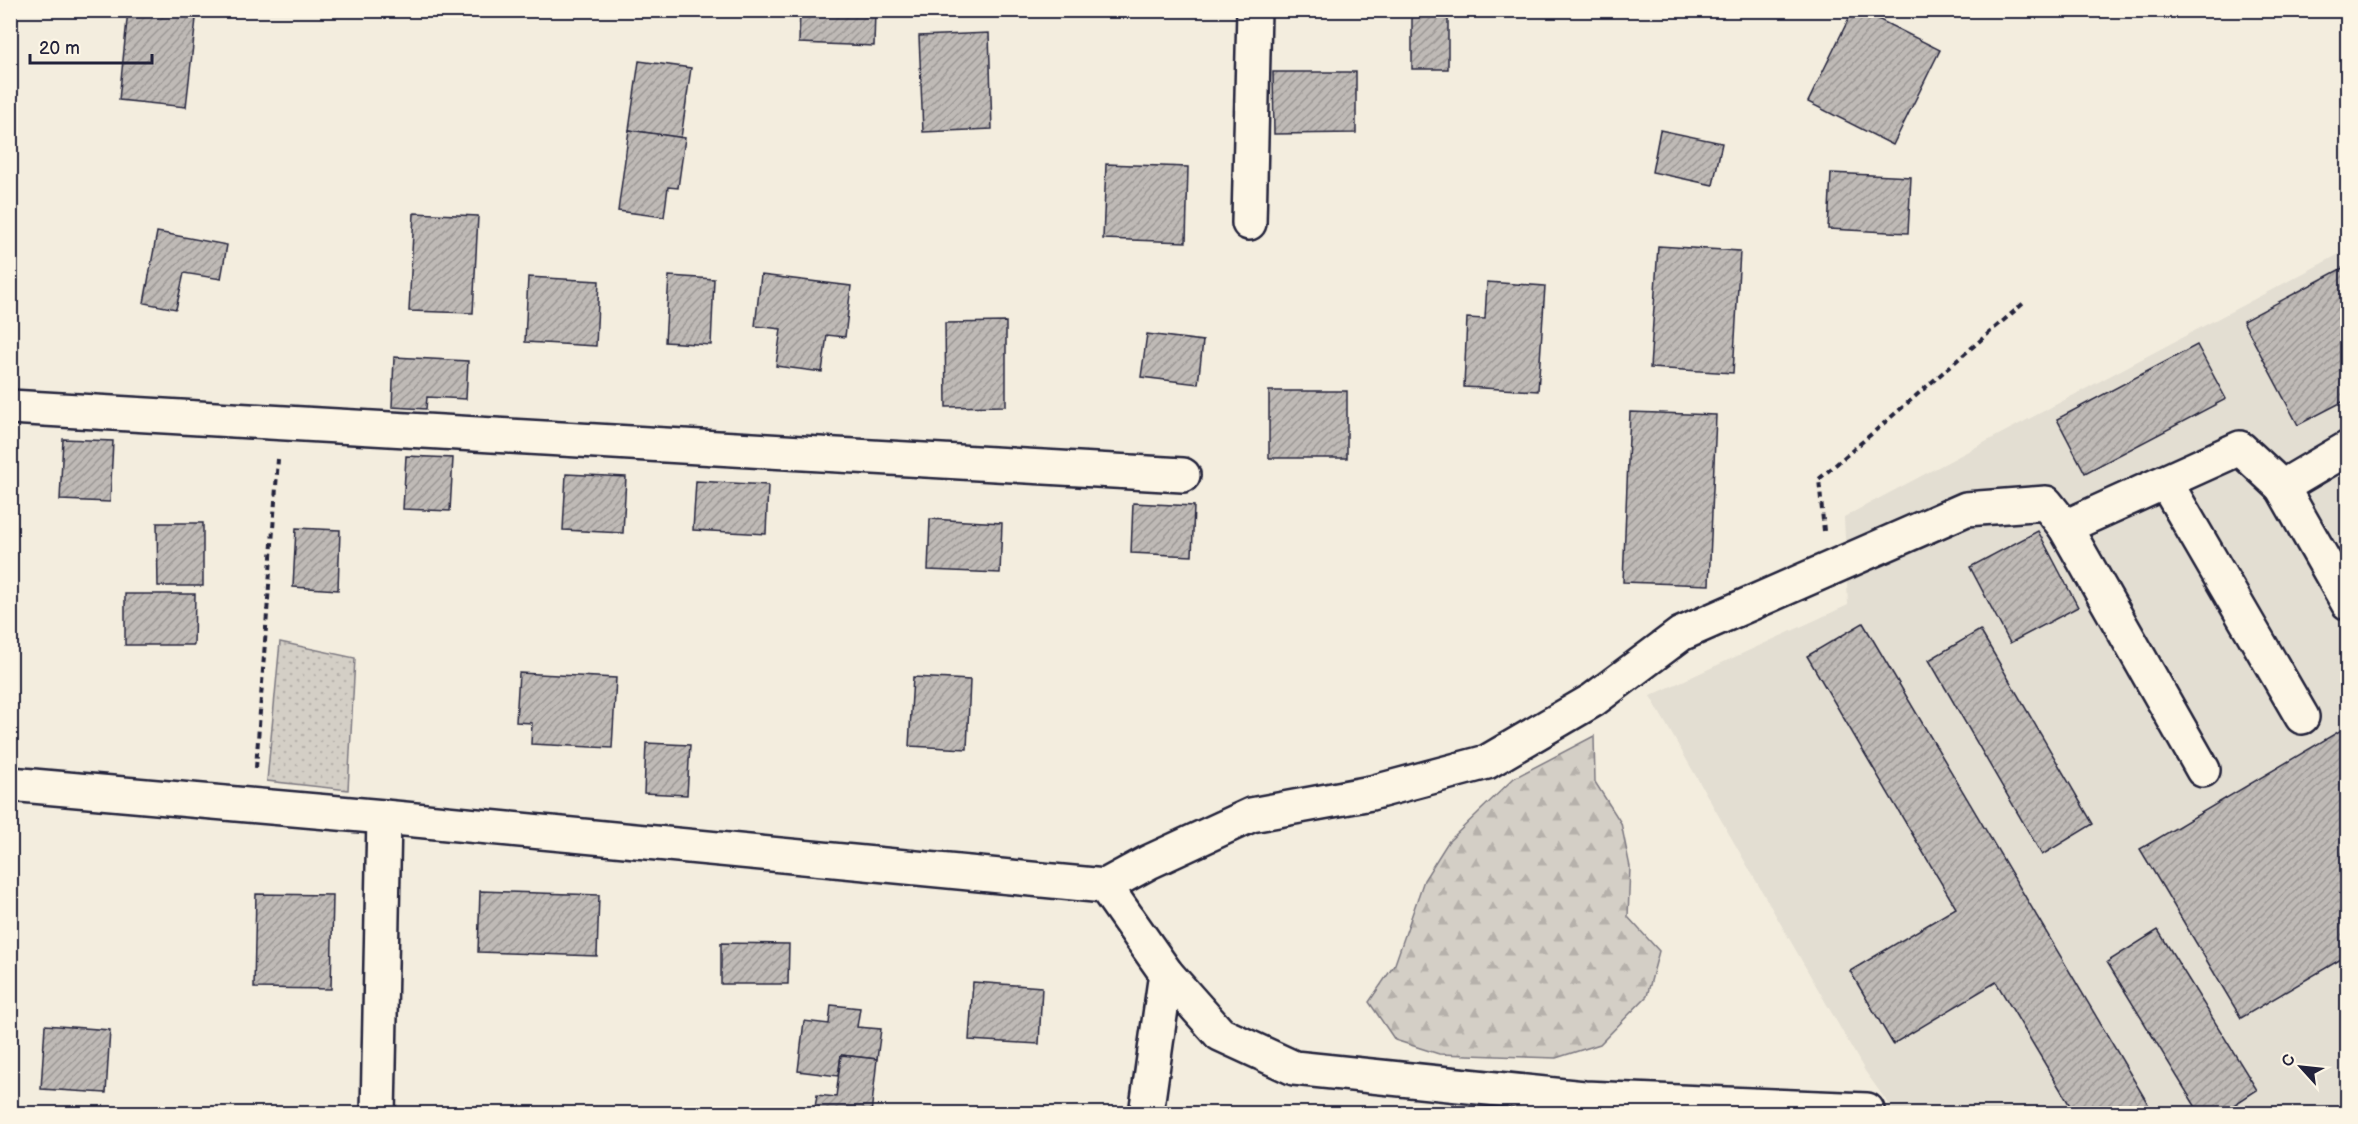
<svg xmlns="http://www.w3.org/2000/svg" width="2358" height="1124" font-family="'Balsamiq Sans',sans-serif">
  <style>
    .built { fill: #e3ded2 }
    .forest { fill: url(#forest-firs); stroke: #7b7880; stroke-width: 1.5 }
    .park { fill: url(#park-dots); stroke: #7b7880; stroke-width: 1.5 }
    .building { fill: url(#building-hatch); stroke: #22223b; stroke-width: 1.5 }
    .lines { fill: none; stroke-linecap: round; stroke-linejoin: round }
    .minor-casing { stroke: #22223b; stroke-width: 38 }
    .path { stroke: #22223b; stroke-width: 4; stroke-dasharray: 6 4.5; stroke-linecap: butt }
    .minor { stroke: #fcf5e5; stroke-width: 33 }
  </style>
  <defs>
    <pattern id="forest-firs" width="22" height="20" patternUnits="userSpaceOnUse" patternTransform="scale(1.5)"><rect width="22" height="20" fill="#d4cfc6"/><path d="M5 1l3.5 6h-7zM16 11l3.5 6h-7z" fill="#b6b1ab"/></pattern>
    <pattern id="park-dots" width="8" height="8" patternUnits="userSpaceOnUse" patternTransform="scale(1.5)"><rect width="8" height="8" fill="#d4cfc6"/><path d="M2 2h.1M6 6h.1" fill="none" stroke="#b6b1ab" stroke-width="1.8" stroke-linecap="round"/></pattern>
    <pattern id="building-hatch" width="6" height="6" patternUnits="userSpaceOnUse" patternTransform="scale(1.5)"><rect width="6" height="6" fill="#bfbab6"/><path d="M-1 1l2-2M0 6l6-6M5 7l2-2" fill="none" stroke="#9b9795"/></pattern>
  </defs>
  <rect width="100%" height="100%" fill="#f3edde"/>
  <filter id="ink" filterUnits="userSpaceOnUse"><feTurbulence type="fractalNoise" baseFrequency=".0167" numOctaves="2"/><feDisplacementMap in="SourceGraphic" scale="12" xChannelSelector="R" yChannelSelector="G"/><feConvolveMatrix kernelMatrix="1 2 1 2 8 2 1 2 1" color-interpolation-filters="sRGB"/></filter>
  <g filter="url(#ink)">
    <polygon class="built" points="2347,250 2347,1113 1895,1113 1865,1071 1650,696 1848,605 1844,517"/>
    <polygon class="forest" points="1594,736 1595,782 1621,823 1630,867 1628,917 1659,951 1647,996 1600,1044 1556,1058 1439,1054 1395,1040 1369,1002 1395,964 1424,880 1448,842 1514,778"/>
    <polygon class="park" points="280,642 355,658 348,790 267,781"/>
    <g class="building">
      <polygon points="128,10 197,10 186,107 119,100"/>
      <polygon points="800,10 875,10 874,46 799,43"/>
      <rect x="1412" y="10" width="36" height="59"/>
      <polygon points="1853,10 1860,10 1940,50 1893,145 1808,102"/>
      <polygon points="989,33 992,129 923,132 919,36"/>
      <polygon points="639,61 691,68 681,138 629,130"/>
      <polygon points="1273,72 1356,72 1356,133 1274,134"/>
      <polygon points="629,130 685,138 678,188 668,187 664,217 618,211"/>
      <polygon points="1660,130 1722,143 1713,185 1652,172"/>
      <polygon points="1106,164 1188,167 1186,242 1103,239"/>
      <polygon points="1831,173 1911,177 1908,233 1828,229"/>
      <polygon points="414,213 478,216 473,313 409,311"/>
      <polygon points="157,232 227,245 221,279 184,273 176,309 144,303"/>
      <polygon points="1658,246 1740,251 1733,373 1650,368"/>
      <polygon points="2348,265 2348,399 2298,425 2243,321"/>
      <polygon points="761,275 851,286 845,337 827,335 822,372 776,366 781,329 755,326"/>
      <polygon points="669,276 714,279 711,345 665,342"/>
      <polygon points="528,277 599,281 596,346 525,342"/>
      <polygon points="1487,282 1545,286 1538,391 1464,387 1467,318 1485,319"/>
      <polygon points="1006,322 1006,406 946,407 945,323"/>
      <polygon points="1147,334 1203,341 1198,384 1141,377"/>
      <polygon points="2197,345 2226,399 2085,473 2057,419"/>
      <polygon points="394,357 468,361 466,399 427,397 426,409 392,407"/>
      <rect x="1269" y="391" width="78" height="67"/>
      <polygon points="1630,412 1716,415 1709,585 1623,582"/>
      <polygon points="63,439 113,441 110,502 60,500"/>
      <polygon points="406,456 453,458 450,511 403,509"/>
      <polygon points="566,474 626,477 623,533 563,530"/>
      <polygon points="696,481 768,485 766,534 693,530"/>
      <polygon points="1133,503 1194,506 1192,556 1131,553"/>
      <polygon points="930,519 1002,523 1000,573 928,570"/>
      <polygon points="157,523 203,523 203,586 158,586"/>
      <polygon points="296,528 340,530 338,590 293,587"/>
      <polygon points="2038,531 2078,607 2010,643 1970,567"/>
      <polygon points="125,594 195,594 194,645 125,645"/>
      <polygon points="1863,623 2154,1114 2075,1114 1996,982 1893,1044 1850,971 1956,908 1807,656"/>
      <polygon points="1980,630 2093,824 2042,855 1929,660"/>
      <polygon points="519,673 616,678 612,748 531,744 532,723 516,722"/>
      <polygon points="913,677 970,680 967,749 909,746"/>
      <polygon points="2348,726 2348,955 2241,1018 2140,849"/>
      <polygon points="646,743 690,745 687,795 644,793"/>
      <polygon points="480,891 599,895 597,956 478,952"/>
      <polygon points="256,894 333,895 331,989 254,988"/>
      <polygon points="2158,930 2257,1090 2220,1114 2200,1114 2107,962"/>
      <polygon points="721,943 789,944 788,984 721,984"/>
      <polygon points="973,982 1042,987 1039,1044 969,1040"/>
      <polygon points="831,1005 860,1008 857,1027 881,1029 877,1059 841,1055 838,1076 798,1071 804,1021 829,1024"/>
      <polygon points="45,1025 110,1030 106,1093 41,1089"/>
      <polygon points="841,1055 877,1059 871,1114 814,1114 817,1095 836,1097"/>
    </g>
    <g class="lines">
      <defs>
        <g id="minor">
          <polyline points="1249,223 1254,10"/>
          <polyline points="10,407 1183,475"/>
          <polyline points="2166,483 2302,717"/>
          <polyline points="2282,487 2348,603"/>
          <polyline points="2065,527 2203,770"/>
          <polyline points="10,784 384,817 1105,886 1149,862 1251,815 1371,793 1487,762 1593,700 1681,634 1966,509 2046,503 2065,527 2240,448 2282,487 2348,448"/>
          <polyline points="1105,886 1166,973 1220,1034 1294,1068 1584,1098 1867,1110"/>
          <polyline points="378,1114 384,817"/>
          <polyline points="1146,1114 1166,973"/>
        </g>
      </defs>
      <use href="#minor" class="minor-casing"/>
      <g class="path">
        <polyline points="1824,531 1819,479 2025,302"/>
        <polyline points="256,768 278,459"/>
      </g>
      <use href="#minor" class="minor"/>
    </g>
  </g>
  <rect width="2358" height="1124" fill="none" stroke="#fcf5e5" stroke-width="36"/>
  <rect x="18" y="18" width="2322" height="1088" fill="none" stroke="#22223b" stroke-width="2" filter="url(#ink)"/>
  <g transform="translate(2301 1067) rotate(297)" stroke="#fcf5e5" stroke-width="4.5" paint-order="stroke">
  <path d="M0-4.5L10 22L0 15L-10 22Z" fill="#22223b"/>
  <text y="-9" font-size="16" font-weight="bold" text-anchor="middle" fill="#22223b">С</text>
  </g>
  <path d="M30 54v9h122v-9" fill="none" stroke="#22223b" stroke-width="3"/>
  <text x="39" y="54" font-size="18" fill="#22223b" stroke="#fcf5e5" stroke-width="4.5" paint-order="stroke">20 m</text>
</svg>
